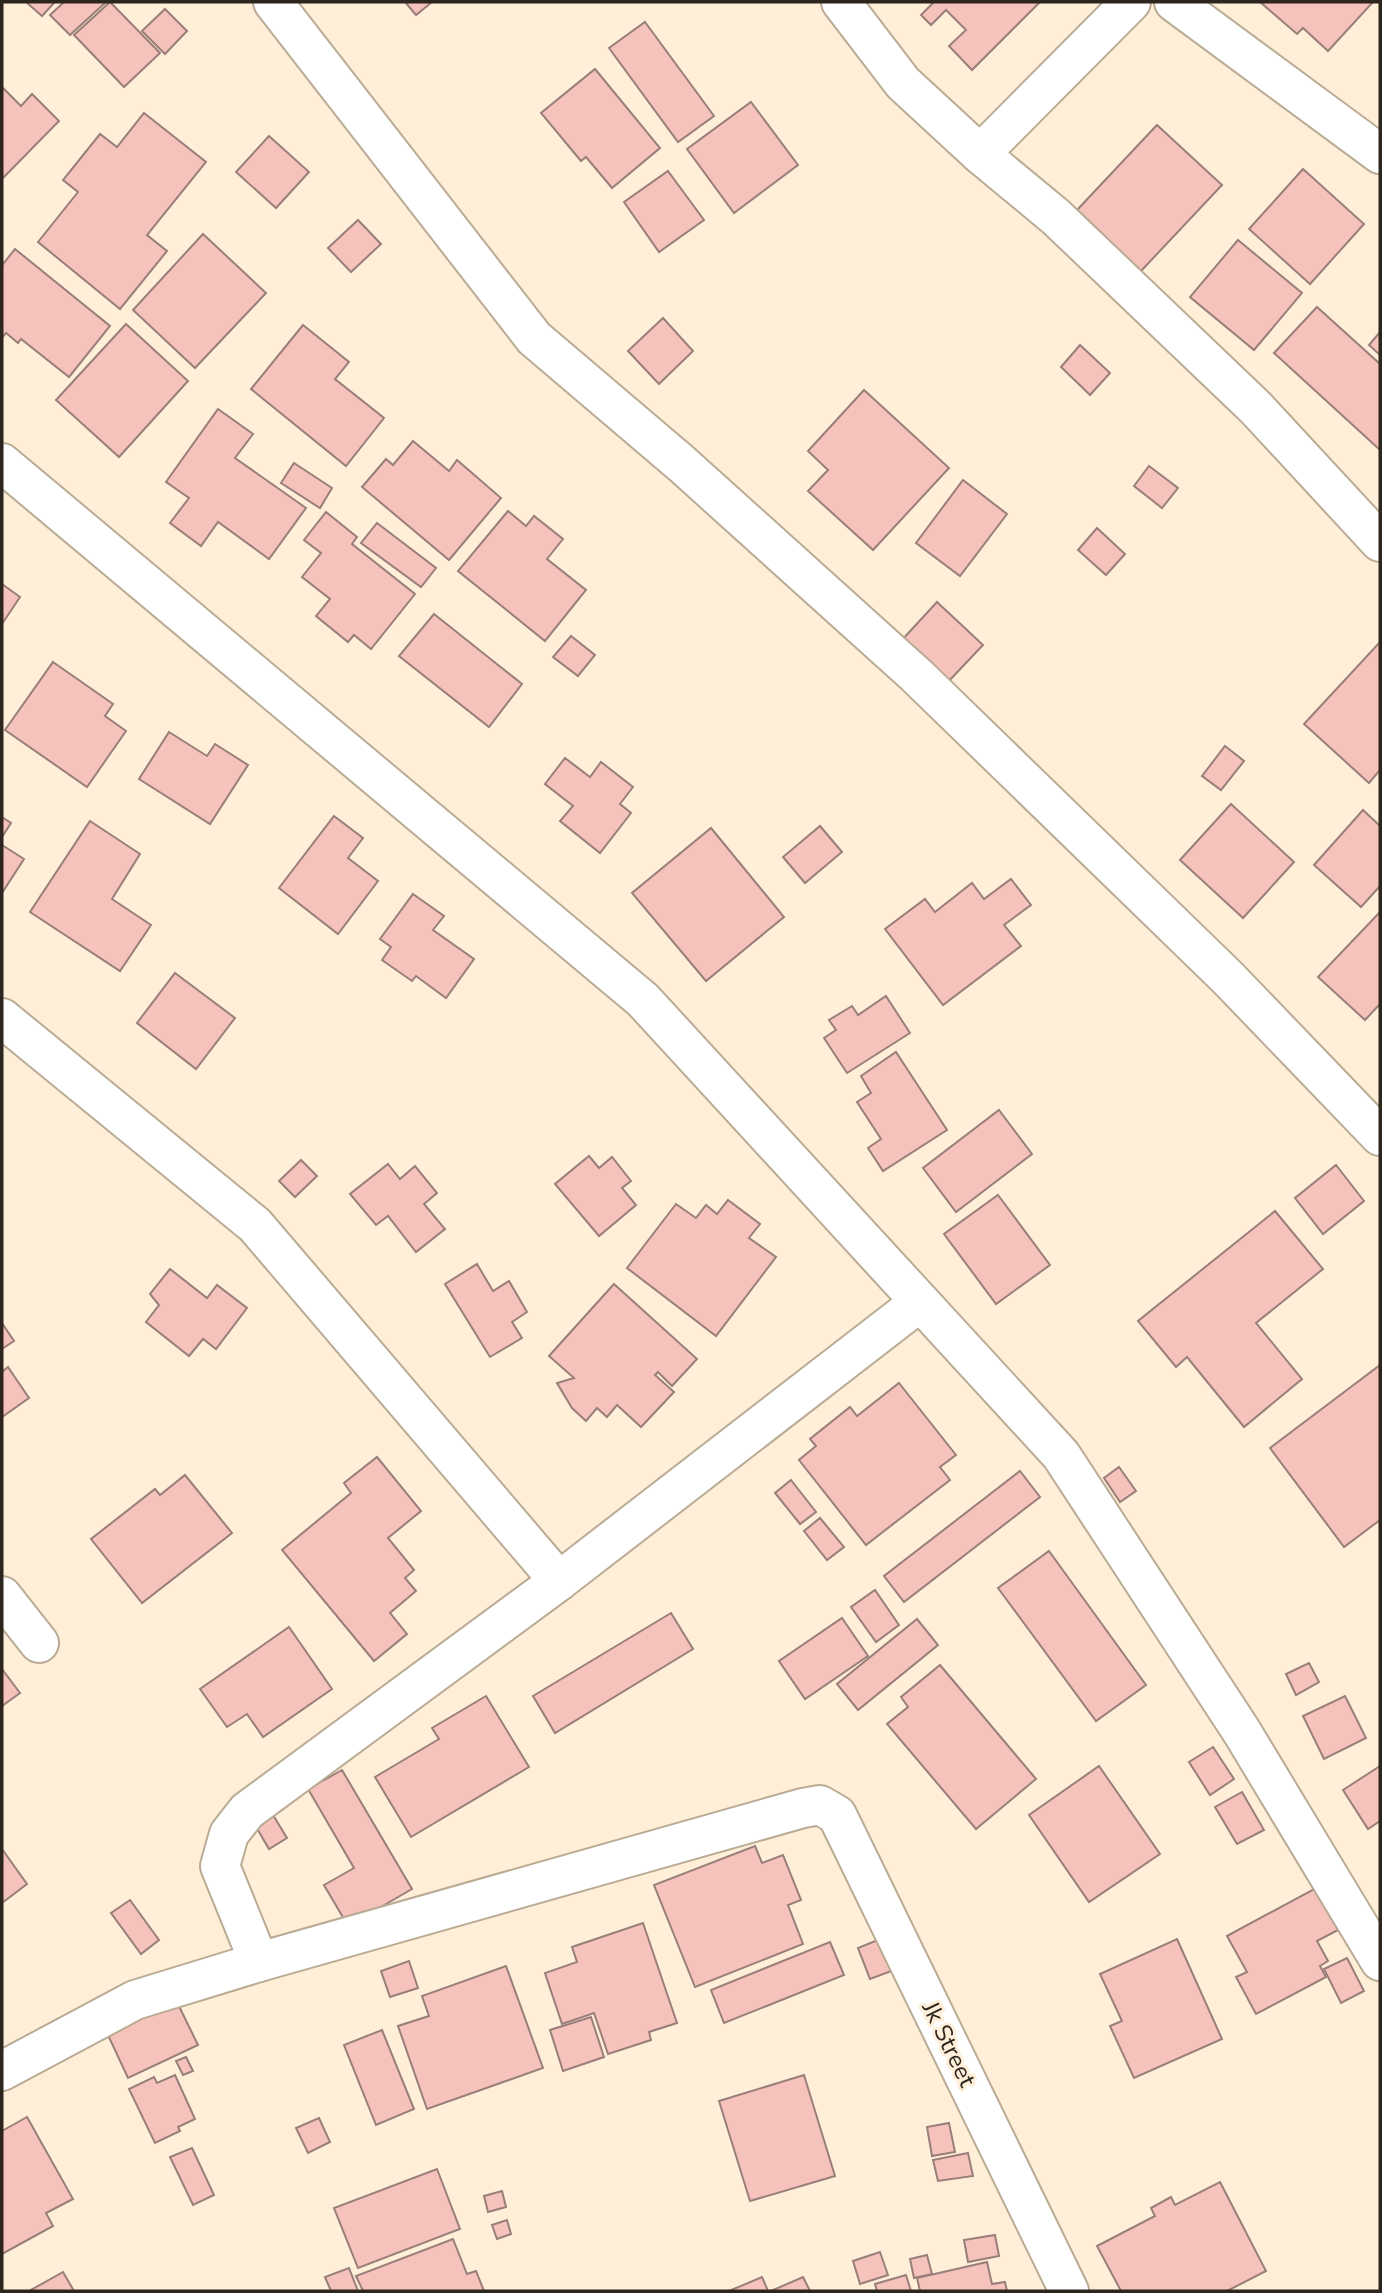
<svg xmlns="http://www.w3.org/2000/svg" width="1382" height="2293" font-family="'Nunito Sans',sans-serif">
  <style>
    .building { fill: #f5c3bb; stroke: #9a7e7a; stroke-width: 2 }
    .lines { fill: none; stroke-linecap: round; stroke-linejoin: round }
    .minor-casing { stroke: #baab95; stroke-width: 42 }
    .minor { stroke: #fff; stroke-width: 38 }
    .labels { text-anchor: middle; stroke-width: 6; stroke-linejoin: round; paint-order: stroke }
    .street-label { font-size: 24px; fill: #2c261e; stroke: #ffefd8 }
  </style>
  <rect width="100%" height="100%" fill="#ffefd8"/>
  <g class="building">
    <polygon points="26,2 53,2 54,3 42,16"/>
    <polygon points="64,2 106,2 70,35 50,15"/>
    <polygon points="110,2 160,53 124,87 74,35"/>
    <polygon points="405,2 432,2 416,15"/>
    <polygon points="934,2 1040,2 972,70 949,46 966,30 946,10 931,25 921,15"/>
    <polygon points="1260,2 1373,2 1328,51 1303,28 1297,34"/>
    <polygon points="165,9 187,31 165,54 142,31"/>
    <polygon points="645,22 714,116 678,142 609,48"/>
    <polygon points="595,69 660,148 612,188 586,157 581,161 541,113"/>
    <polygon points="2,87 21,106 32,94 59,121 2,179"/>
    <polygon points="751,102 798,165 734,213 687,149"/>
    <polygon points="144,113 206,162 147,235 167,251 120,309 38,242 78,192 63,180 100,134 117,147"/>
    <polygon points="1157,125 1222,185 1141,271 1077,210"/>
    <polygon points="269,136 309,172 276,208 236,172"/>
    <polygon points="1303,169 1364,224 1310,284 1249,229"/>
    <polygon points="668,171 704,220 659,252 624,202"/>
    <polygon points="358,220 381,244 351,272 328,248"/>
    <polygon points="203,234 266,293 195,368 133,310"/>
    <polygon points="1238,240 1302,293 1254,350 1190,297"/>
    <polygon points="15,249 110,326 69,377 21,339 18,343 6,333 2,338 2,263 3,264"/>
    <polygon points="1317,307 1380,364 1380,450 1274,353"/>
    <polygon points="663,318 693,351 659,384 628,351"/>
    <polygon points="126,324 188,381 119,457 56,400"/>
    <polygon points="303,325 349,362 335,379 384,418 346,466 251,389"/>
    <polygon points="1380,332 1380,355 1369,345"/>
    <polygon points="1080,345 1110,373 1090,395 1061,367"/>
    <polygon points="864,390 949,468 873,550 808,491 828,470 808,451"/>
    <polygon points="218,409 253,434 235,458 306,508 269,559 218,522 201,546 170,523 189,498 166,482"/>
    <polygon points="413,441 449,471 457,460 501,498 449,560 362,487 386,459 393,465"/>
    <polygon points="294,463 332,488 320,508 281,483"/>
    <polygon points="1149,466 1178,488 1162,508 1134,486"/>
    <polygon points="963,480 1007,514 960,576 916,543"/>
    <polygon points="508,511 526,526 534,516 563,539 547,559 586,590 545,641 458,571"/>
    <polygon points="326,512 357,537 352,544 415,594 371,649 354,635 348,642 316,616 330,599 302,577 321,553 304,540"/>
    <polygon points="377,523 436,568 421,587 361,543"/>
    <polygon points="1097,528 1125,554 1106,575 1078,550"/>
    <polygon points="2,584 20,597 2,624"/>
    <polygon points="937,602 983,645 946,684 901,641"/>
    <polygon points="434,614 522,684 489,727 399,656"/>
    <polygon points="571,636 595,655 578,676 553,657"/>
    <polygon points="1380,642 1380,770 1369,783 1304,724"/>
    <polygon points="53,662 113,704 105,716 126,731 87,787 5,730"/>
    <polygon points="169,732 207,756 215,744 248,765 210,824 139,779"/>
    <polygon points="1225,746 1244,761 1221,790 1202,776"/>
    <polygon points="565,758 590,777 601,762 633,787 620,804 631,813 600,853 560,821 573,806 545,784"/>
    <polygon points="1231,804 1294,862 1243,918 1180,860"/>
    <polygon points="1363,810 1380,826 1380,886 1361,907 1314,865"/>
    <polygon points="334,816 363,838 348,858 378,881 338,934 279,888"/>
    <polygon points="2,817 11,823 2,837"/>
    <polygon points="90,821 140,854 112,899 151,925 120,971 30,912"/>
    <polygon points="820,826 842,852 805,883 783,857"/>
    <polygon points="711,828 784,917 706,981 632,893"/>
    <polygon points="2,845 24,859 2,893"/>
    <polygon points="1011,879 1031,905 1004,925 1021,946 943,1005 885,929 925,899 935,912 972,883 984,899"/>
    <polygon points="413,894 444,916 433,930 474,959 446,998 416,976 412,981 382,960 391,947 380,939"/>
    <polygon points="1380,912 1380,1004 1365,1020 1318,977"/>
    <polygon points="175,973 235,1018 196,1069 137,1023"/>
    <polygon points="886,996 910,1033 847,1073 824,1038 836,1030 829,1020 852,1006 858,1015"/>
    <polygon points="896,1052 947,1130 883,1171 868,1148 881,1139 857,1102 871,1093 861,1076"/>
    <polygon points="999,1110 1032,1154 956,1212 923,1168"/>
    <polygon points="589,1156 599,1168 612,1157 631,1181 622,1188 636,1205 599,1236 555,1184"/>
    <polygon points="301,1160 317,1176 295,1197 279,1181"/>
    <polygon points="388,1164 400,1179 415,1166 437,1193 424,1204 445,1229 416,1252 388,1216 376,1225 350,1194"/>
    <polygon points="1336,1165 1364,1201 1323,1234 1295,1198"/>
    <polygon points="998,1195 1050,1265 996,1304 944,1234"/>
    <polygon points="728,1200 760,1224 749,1238 776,1257 716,1336 627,1268 676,1204 696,1218 706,1205 717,1214"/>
    <polygon points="1275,1211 1323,1269 1256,1323 1302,1379 1244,1427 1187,1357 1176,1367 1138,1321"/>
    <polygon points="477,1264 493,1291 509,1281 527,1312 512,1322 522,1338 490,1357 445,1284"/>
    <polygon points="170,1269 207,1298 217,1285 247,1308 216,1349 203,1339 189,1356 146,1322 159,1305 150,1294"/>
    <polygon points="614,1284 697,1359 672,1386 658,1372 655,1375 674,1392 641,1427 617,1405 607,1417 597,1408 586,1421 572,1408 557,1383 574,1378 549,1356"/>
    <polygon points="2,1323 14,1341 2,1349"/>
    <polygon points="1380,1365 1380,1520 1344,1547 1270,1448"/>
    <polygon points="8,1367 29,1398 2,1417 2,1372"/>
    <polygon points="899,1383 956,1455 940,1467 950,1480 866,1545 799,1460 816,1446 810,1439 850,1407 857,1416"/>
    <polygon points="377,1457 421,1511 388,1538 414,1570 405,1578 416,1591 390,1613 407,1634 374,1661 282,1550 351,1493 344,1483"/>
    <polygon points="1119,1467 1136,1491 1120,1502 1104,1478"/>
    <polygon points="1020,1471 1040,1497 904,1602 884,1576"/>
    <polygon points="185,1475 232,1533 142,1603 91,1539 155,1489 160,1495"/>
    <polygon points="791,1480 816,1512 800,1524 775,1493"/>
    <polygon points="820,1518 844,1547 827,1560 804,1531"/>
    <polygon points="1049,1551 1146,1685 1096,1721 998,1588"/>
    <polygon points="875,1590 899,1625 876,1642 851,1607"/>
    <polygon points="671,1613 693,1649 555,1733 533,1696"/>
    <polygon points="842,1618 868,1656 805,1699 779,1661"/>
    <polygon points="917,1619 938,1645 858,1710 837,1684"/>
    <polygon points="289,1627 332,1689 263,1737 247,1714 227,1727 200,1689"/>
    <polygon points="1309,1663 1319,1682 1296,1695 1286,1674"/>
    <polygon points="940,1665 1036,1779 976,1829 887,1724 908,1707 901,1697"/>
    <polygon points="2,1669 20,1693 2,1706"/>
    <polygon points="486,1696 529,1767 411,1837 375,1777 439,1739 432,1728"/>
    <polygon points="1345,1696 1366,1738 1324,1759 1303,1716"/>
    <polygon points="1213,1747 1234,1779 1210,1795 1189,1762"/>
    <polygon points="1099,1766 1160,1854 1089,1902 1029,1815"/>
    <polygon points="1380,1766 1380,1821 1368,1829 1343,1790"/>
    <polygon points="342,1770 412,1889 348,1926 324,1885 354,1868 308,1789"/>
    <polygon points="1242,1792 1264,1830 1237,1844 1215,1807"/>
    <polygon points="273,1815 287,1838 269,1849 255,1825"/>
    <polygon points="755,1846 762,1863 783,1855 801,1900 788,1905 803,1944 695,1987 654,1885"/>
    <polygon points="2,1849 27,1884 2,1903"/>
    <polygon points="1316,1888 1338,1930 1317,1941 1328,1961 1320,1966 1326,1977 1256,2014 1236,1977 1247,1972 1227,1936"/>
    <polygon points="130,1900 159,1940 141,1954 111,1913"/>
    <polygon points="643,1923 677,2023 649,2032 651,2040 608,2054 594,2013 562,2024 545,1973 577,1962 572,1947"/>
    <polygon points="885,1937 897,1969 870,1979 858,1948"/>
    <polygon points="1177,1939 1222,2039 1134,2078 1110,2026 1122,2021 1100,1974"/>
    <polygon points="830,1942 844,1975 724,2023 711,1990"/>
    <polygon points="1347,1958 1364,1991 1341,2003 1324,1969"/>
    <polygon points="409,1961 418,1988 390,1997 381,1971"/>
    <polygon points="506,1966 543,2068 427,2109 398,2026 429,2016 422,1996"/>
    <polygon points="176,2000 198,2045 128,2078 107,2033"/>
    <polygon points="591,2017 604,2057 563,2071 550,2030"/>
    <polygon points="382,2030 414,2109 376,2125 344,2045"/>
    <polygon points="186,2057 193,2071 183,2075 176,2061"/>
    <polygon points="175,2075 195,2119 178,2127 180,2131 155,2143 129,2089 154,2077 157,2083"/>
    <polygon points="804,2075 835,2176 750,2201 719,2101"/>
    <polygon points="27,2117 73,2199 46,2213 53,2226 2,2254 2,2131"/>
    <polygon points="319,2118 330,2142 308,2153 296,2128"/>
    <polygon points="949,2123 955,2152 932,2156 927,2127"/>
    <polygon points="192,2148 214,2195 193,2205 170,2157"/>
    <polygon points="968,2153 973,2176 938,2181 933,2160"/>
    <polygon points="437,2169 460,2229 358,2268 334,2208"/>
    <polygon points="1220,2182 1266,2271 1227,2291 1121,2291 1097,2246 1155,2216 1151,2208 1171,2197 1175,2205"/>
    <polygon points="502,2191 506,2207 488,2212 484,2196"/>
    <polygon points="507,2220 511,2234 497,2239 492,2225"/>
    <polygon points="995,2235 999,2256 968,2262 964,2240"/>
    <polygon points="453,2239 467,2274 476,2271 484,2291 363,2291 356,2276"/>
    <polygon points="880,2252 888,2275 860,2284 853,2261"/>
    <polygon points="927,2255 932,2274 914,2278 910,2259"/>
    <polygon points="987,2262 992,2284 1005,2282 1007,2291 920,2291 917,2278"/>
    <polygon points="349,2268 358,2291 331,2291 325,2277"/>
    <polygon points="63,2272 74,2291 29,2291"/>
    <polygon points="906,2275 911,2291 877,2291 875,2284"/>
    <polygon points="762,2277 768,2291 729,2291"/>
    <polygon points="803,2277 810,2291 771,2291"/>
  </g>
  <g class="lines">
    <defs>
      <g id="minor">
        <polyline points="273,2 534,338 682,464 916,675 1228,978 1380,1136"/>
        <polyline points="841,2 903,83 980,154 1056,217 1256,408 1380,542"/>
        <polyline points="1174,2 1380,154"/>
        <polyline points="980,154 1131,2"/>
        <polyline points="2,463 643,1000 1061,1455 1242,1732 1380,1961"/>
        <polyline points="2,1018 255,1225 559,1581"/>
        <polyline points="2,1596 39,1643"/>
        <polyline points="259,1962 220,1866 229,1834 247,1811 559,1581 920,1302"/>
        <polyline points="2,2071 135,2000 259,1962 803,1808 820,1805 837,1815 1069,2291"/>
      </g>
    </defs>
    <use href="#minor" class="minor-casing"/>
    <use href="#minor" class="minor"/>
  </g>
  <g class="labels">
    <g class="street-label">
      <text transform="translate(949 2044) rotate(64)" y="8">Jk Street</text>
    </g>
  </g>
  <rect width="1382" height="2293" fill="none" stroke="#2c261e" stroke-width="7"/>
</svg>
